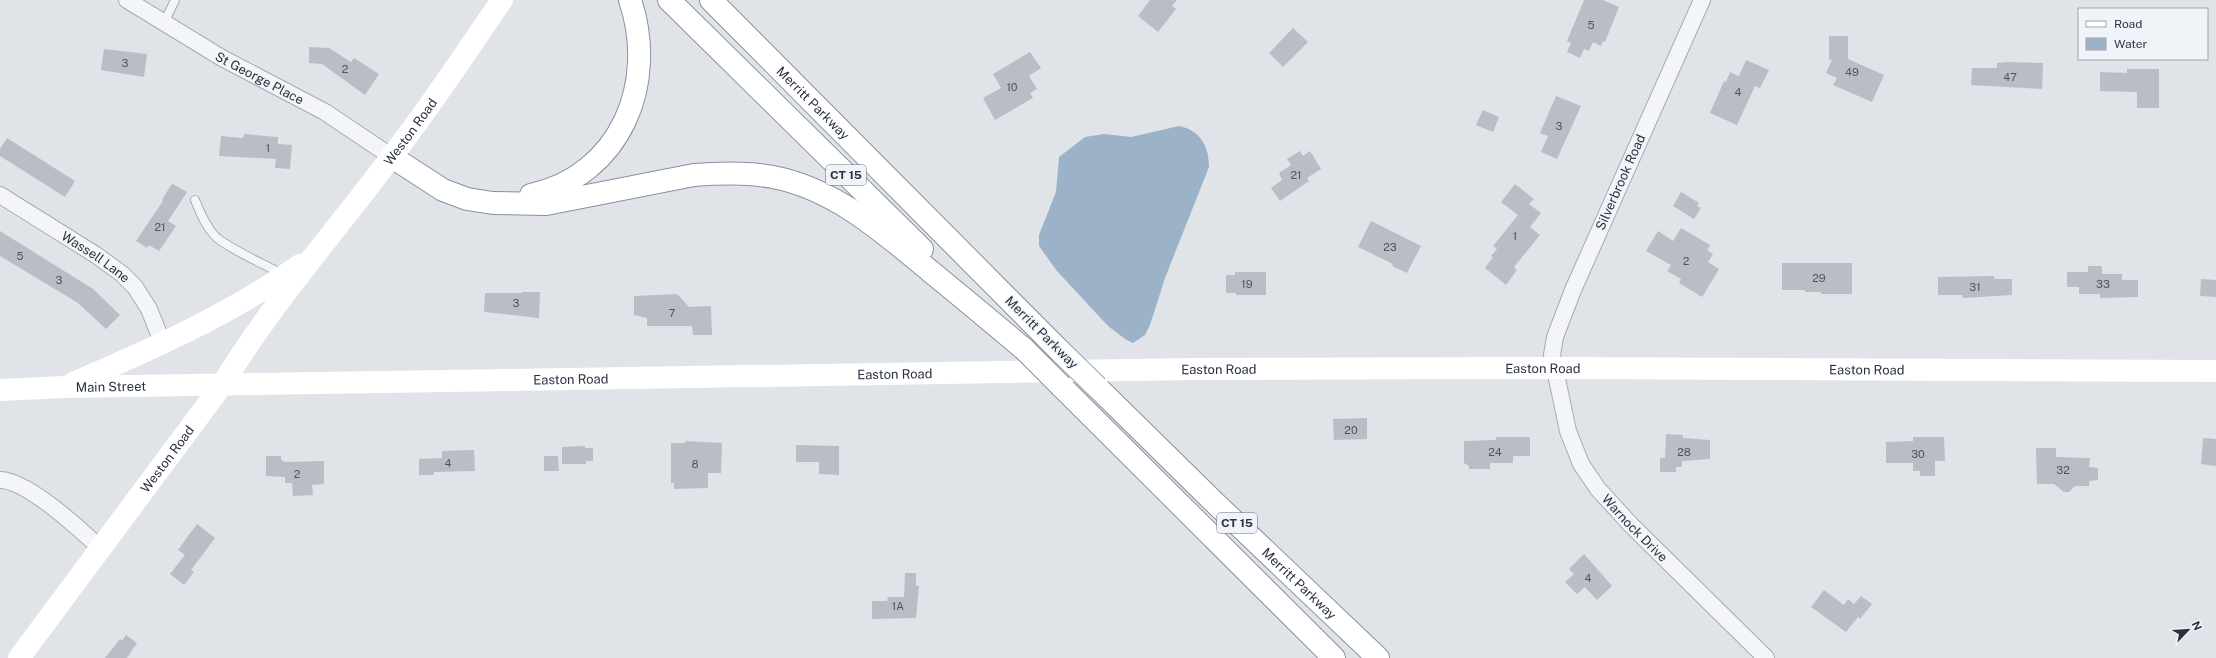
<svg xmlns="http://www.w3.org/2000/svg" width="2216" height="658" font-family="'Public Sans',sans-serif">
  <style>
    .water { fill: #9bb2c9 }
    .building { fill: #b8bdc6 }
    .lines { fill: none; stroke-linecap: round; stroke-linejoin: round }
    .service-casing { stroke: #a5abb3; stroke-width: 10 }
    .minor-casing { stroke: #a5abb3; stroke-width: 18 }
    .motorway-casing { stroke: #8891a0; stroke-width: 24 }
    .service { stroke: #f3f5f8; stroke-width: 8 }
    .minor { stroke: #f3f5f8; stroke-width: 16 }
    .secondary { stroke: #fff; stroke-width: 22 }
    .motorway { stroke: #fff; stroke-width: 22 }
    .motorway-bridge-casing { stroke: #8891a0; stroke-width: 24; stroke-linecap: butt }
    .motorway-bridge { stroke: #fff; stroke-width: 22 }
    .labels { text-anchor: middle; stroke-width: 3; stroke-linejoin: round; paint-order: stroke }
    .number-label { font-size: 11px; fill: #4d5562 }
    .shield { fill: #f0f3f7; stroke: #656c78; stroke-width: 1 }
    .shield-label { font-size: 12px; font-weight: bold; fill: #293241 }
    .street-label { font-size: 13px; fill: #293241; stroke: #f0f3f7 }
  </style>
  <rect width="100%" height="100%" fill="#e0e4e9"/>
  <path class="water" d="M1179,126c21,4 30,20 30,41l-44,111 -15,47 -5,10 -12,8 -8,-4 -17,-13 -51,-55 -18,-25v-11l17,-43 3,-35 26,-20 19,-3 27,3z"/>
  <g class="building">
    <polygon points="1150,0 1177,0 1172,6 1176,9 1158,32 1138,16"/>
    <polygon points="1584,0 1603,0 1619,7 1605,42 1603,41 1601,46 1593,42 1589,51 1584,49 1580,58 1567,52 1571,43 1567,41"/>
    <polygon points="1293,28 1308,42 1283,67 1269,53"/>
    <polygon points="1829,36 1848,36 1848,59 1884,75 1872,102 1833,85 1837,78 1826,73 1832,60 1829,60"/>
    <polygon points="309,47 329,48 351,62 354,58 379,74 365,95 322,64 309,63"/>
    <polygon points="104,49 147,54 144,77 101,70"/>
    <polygon points="1030,52 1041,68 1029,76 1037,89 1030,93 1033,98 995,120 983,98 1001,88 993,74"/>
    <polygon points="1746,60 1769,70 1760,88 1755,86 1737,125 1710,113 1724,81 1726,82 1730,72 1739,76"/>
    <polygon points="2007,62 2043,63 2042,89 1971,85 1972,68 1997,68 1997,63"/>
    <polygon points="2127,69 2159,69 2159,108 2137,108 2137,92 2100,91 2100,72 2127,73"/>
    <polygon points="1556,96 1581,106 1557,159 1541,152 1548,136 1540,133"/>
    <polygon points="1483,110 1499,117 1493,132 1476,125"/>
    <polygon points="244,134 278,137 278,144 292,145 290,169 275,168 276,159 219,156 221,136 243,138"/>
    <polygon points="7,138 75,181 65,197 0,156 0,149"/>
    <polygon points="1300,151 1303,156 1310,151 1321,169 1307,178 1309,181 1280,201 1271,188 1282,180 1279,173 1291,165 1287,159"/>
    <polygon points="173,184 187,192 168,221 176,226 159,251 149,245 147,248 136,241 163,201 162,200 171,185"/>
    <polygon points="1515,184 1534,199 1529,204 1541,213 1530,227 1540,235 1514,267 1517,270 1506,285 1485,268 1493,257 1491,256 1497,249 1493,246 1518,215 1501,202"/>
    <polygon points="1681,192 1699,203 1697,206 1701,208 1694,219 1673,206"/>
    <polygon points="1371,221 1421,246 1407,273 1392,266 1393,264 1358,247"/>
    <polygon points="1681,228 1710,245 1707,250 1713,254 1708,262 1719,269 1702,297 1679,283 1681,279 1667,271 1671,265 1646,251 1658,231 1673,241"/>
    <polygon points="0,231 93,289 120,315 106,329 78,303 0,256"/>
    <polygon points="1782,263 1852,263 1852,294 1821,294 1821,292 1805,292 1805,290 1782,290"/>
    <polygon points="2088,266 2102,266 2102,274 2122,274 2122,280 2138,280 2138,297 2100,298 2100,294 2079,294 2079,287 2067,287 2067,272 2088,272"/>
    <polygon points="1235,272 1266,272 1266,295 1236,295 1236,293 1226,293 1226,275 1235,275"/>
    <polygon points="1994,276 1994,279 2012,279 2012,295 1963,298 1962,295 1938,295 1938,277"/>
    <polygon points="2201,279 2216,280 2216,297 2200,296"/>
    <polygon points="522,292 540,292 539,318 484,312 485,293 522,293"/>
    <polygon points="677,294 689,307 711,306 712,335 693,335 692,326 647,326 647,318 634,315 634,296"/>
    <polygon points="1367,418 1367,439 1334,440 1333,419"/>
    <polygon points="1666,434 1683,435 1683,438 1710,440 1710,459 1682,461 1682,467 1676,467 1676,472 1660,472 1660,458 1665,458"/>
    <polygon points="1496,437 1530,437 1530,456 1513,456 1513,463 1490,463 1490,469 1469,469 1469,466 1464,463 1464,441 1496,440"/>
    <polygon points="1913,437 1944,437 1945,461 1935,461 1935,476 1920,476 1920,471 1913,471 1913,463 1886,463 1886,442 1913,441"/>
    <polygon points="2203,438 2216,439 2216,466 2201,464"/>
    <polygon points="685,441 722,443 721,473 708,473 708,488 674,489 674,483 671,483 671,443 685,443"/>
    <polygon points="796,445 839,446 839,475 819,474 819,462 796,462"/>
    <polygon points="585,446 585,448 593,448 593,461 586,461 586,464 562,464 562,447"/>
    <polygon points="2036,448 2056,448 2056,457 2090,458 2089,467 2098,468 2098,480 2089,481 2089,486 2075,486 2069,492 2064,492 2054,484 2037,484"/>
    <polygon points="474,450 475,471 434,472 434,475 419,475 419,459 442,458 442,451"/>
    <polygon points="266,456 281,456 281,460 285,462 324,461 324,484 312,485 313,495 293,496 292,483 285,483 285,477 266,476"/>
    <polygon points="544,456 558,456 559,471 544,471"/>
    <polygon points="197,524 215,538 191,570 194,572 184,585 170,574 185,555 178,550"/>
    <polygon points="1584,554 1612,586 1597,600 1585,587 1577,594 1565,582 1574,574 1569,569"/>
    <polygon points="905,573 916,573 916,586 919,586 916,618 872,619 872,601 887,601 888,597 904,597"/>
    <polygon points="1824,590 1844,605 1848,599 1854,604 1861,596 1872,604 1860,619 1858,617 1846,632 1811,607"/>
    <polygon points="126,635 137,643 127,658 105,658 120,639 122,641"/>
  </g>
  <g class="lines">
    <defs>
      <g id="service">
        <polyline points="164,23 175,0"/>
        <path d="M195,200c5,12 10,25 19,35 11,12 52,30 68,39"/>
      </g>
      <g id="minor">
        <path id="s1" d="M127,0l95,58 103,54 67,45"/>
        <path id="s2" d="M1702,0l-129,290 -18,47 -3,18 16,76 13,33 17,25 33,36 135,133"/>
        <path id="s3" d="M0,195l96,60 26,19 13,13 14,22 14,35"/>
        <path d="M0,480c27,0 81,50 101,69"/>
      </g>
      <g id="motorway">
        <polyline points="669,0 922,249"/>
        <path id="s6" d="M711,0l348,350"/>
        <path d="M392,157l51,33 24,9 26,4 53,1 148,-29c26,-2 53,-3 79,2 62,12 110,55 157,94 32,26 63,52 94,78"/>
        <path d="M531,195c90,-20 127,-112 99,-195"/>
        <polyline points="1061,386 1334,658"/>
        <path id="s7" d="M1097,387l117,115 164,156"/>
      </g>
    </defs>
    <use href="#service" class="service-casing"/>
    <use href="#minor" class="minor-casing"/>
    <use href="#motorway" class="motorway-casing"/>
    <use href="#service" class="service"/>
    <use href="#minor" class="minor"/>
    <g class="secondary">
      <path d="M73,383c79,-34 156,-68 227,-118"/>
      <path id="s4" d="M0,390l65,-3 1129,-18 361,-1 661,3"/>
      <path id="s5" d="M19,658l203,-273c50,-82 113,-153 170,-229 39,-50 74,-104 110,-156"/>
    </g>
    <use href="#motorway" class="motorway"/>
    <defs>
      <g id="motorway-bridge">
        <polyline points="1024,349 1061,386"/>
        <polyline points="1059,350 1097,387"/>
      </g>
    </defs>
    <use href="#motorway-bridge" class="motorway-bridge-casing"/>
    <use href="#motorway-bridge" class="motorway-bridge"/>
  </g>
  <g class="labels">
    <g class="number-label">
      <text x="1591" y="29">5</text>
      <text x="125" y="67">3</text>
      <text x="345" y="73">2</text>
      <text x="1852" y="76">49</text>
      <text x="2010" y="81">47</text>
      <text x="1012" y="91">10</text>
      <text x="1738" y="96">4</text>
      <text x="1559" y="130">3</text>
      <text x="268" y="152">1</text>
      <text x="1296" y="179">21</text>
      <text x="160" y="231">21</text>
      <text x="1515" y="240">1</text>
      <text x="1390" y="251">23</text>
      <text x="20" y="260">5</text>
      <text x="1686" y="265">2</text>
      <text x="1819" y="282">29</text>
      <text x="59" y="284">3</text>
      <text x="1247" y="288">19</text>
      <text x="2103" y="288">33</text>
      <text x="1975" y="291">31</text>
      <text x="516" y="307">3</text>
      <text x="672" y="317">7</text>
      <text x="1351" y="434">20</text>
      <text x="1495" y="456">24</text>
      <text x="1684" y="456">28</text>
      <text x="1918" y="458">30</text>
      <text x="448" y="467">4</text>
      <text x="695" y="468">8</text>
      <text x="2063" y="474">32</text>
      <text x="297" y="478">2</text>
      <text x="1588" y="582">4</text>
      <text x="898" y="610">1A</text>
    </g>
    <g class="shield">
      <rect x="826" y="165" width="40" height="20" rx="3"/>
      <rect x="1217" y="513" width="40" height="20" rx="3"/>
    </g>
    <g class="shield-label">
      <text x="846" y="179">CT 15</text>
      <text x="1237" y="527">CT 15</text>
    </g>
    <g class="street-label">
      <text dy="5" stroke="none"><textPath href="#s1" startOffset="154">St George Place</textPath></text>
      <text dy="5" stroke="none"><textPath href="#s6" startOffset="145">Merritt Parkway</textPath></text>
      <text dy="5" stroke="none"><textPath href="#s5" startOffset="656">Weston Road</textPath></text>
      <text transform="translate(1620 182) rotate(-66)" y="5">Silverbrook Road</text>
      <text dy="5" stroke="none"><textPath href="#s3" startOffset="114">Wassell Lane</textPath></text>
      <text transform="translate(1042 332) rotate(45)" y="5">Merritt Parkway</text>
      <text dy="5" stroke="none"><textPath href="#s4" startOffset="1219">Easton Road</textPath></text>
      <text dy="5" stroke="none"><textPath href="#s4" startOffset="1543">Easton Road</textPath></text>
      <text dy="5" stroke="none"><textPath href="#s4" startOffset="1867">Easton Road</textPath></text>
      <text dy="5" stroke="none"><textPath href="#s4" startOffset="895">Easton Road</textPath></text>
      <text dy="5" stroke="none"><textPath href="#s4" startOffset="571">Easton Road</textPath></text>
      <text dy="5" stroke="none"><textPath href="#s4" startOffset="111">Main Street</textPath></text>
      <text dy="5" stroke="none"><textPath href="#s5" startOffset="248">Weston Road</textPath></text>
      <text dy="5" stroke="none"><textPath href="#s2" startOffset="583">Warnock Drive</textPath></text>
      <text dy="5" stroke="none"><textPath href="#s7" startOffset="282">Merritt Parkway</textPath></text>
    </g>
  </g>
  <rect x="2078" y="8" width="130" height="52" fill="#f0f3f7" stroke="#a0a6ae"/>
  <rect x="2086" y="21" width="20" height="6" fill="#ffffff" stroke="#a0a6ae"/>
  <text x="2114" y="28" font-size="12" fill="#293241">Road</text>
  <rect x="2086" y="38" width="20" height="12" fill="#9bb2c9" stroke="#a0a6ae"/>
  <text x="2114" y="48" font-size="12" fill="#293241">Water</text>
  <g transform="translate(2188 630) rotate(65)" stroke="#f0f3f7" stroke-width="3" paint-order="stroke">
  <path d="M0-3L7 15L0 10L-7 15Z" fill="#293241"/>
  <text y="-6" font-size="11" font-weight="bold" text-anchor="middle" fill="#293241">N</text>
  </g>
</svg>
